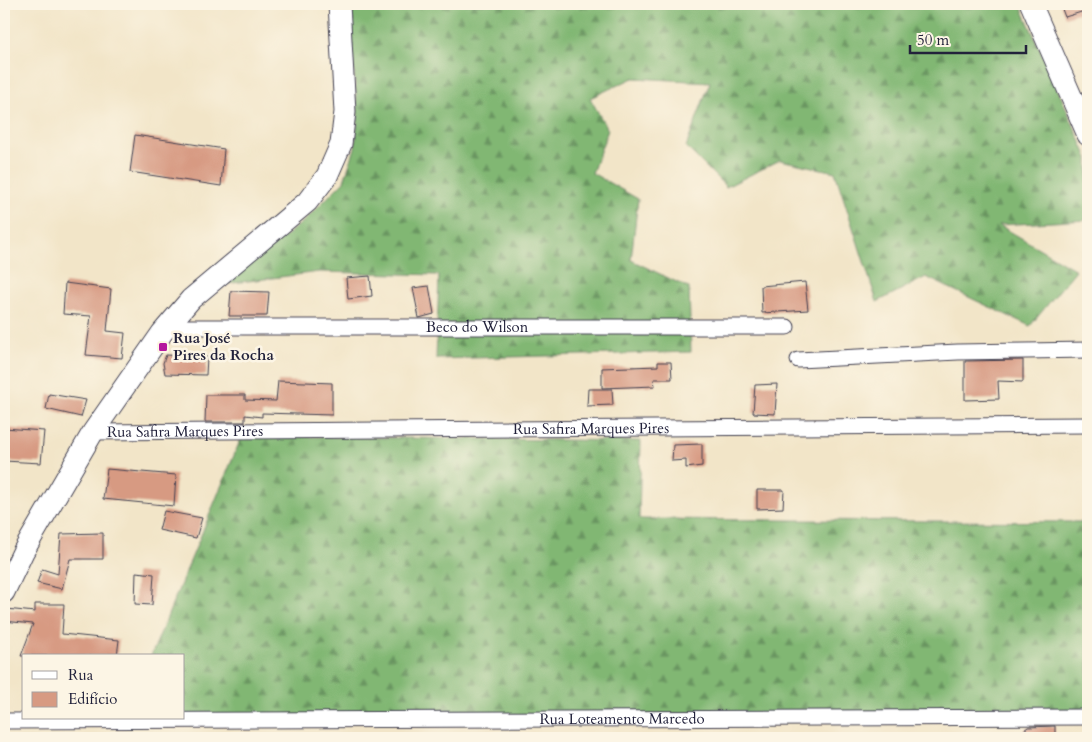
<svg xmlns="http://www.w3.org/2000/svg" width="1092" height="742" font-family="Cardo,serif">
  <style>
    .forest { fill: url(#forest-firs); stroke: #526c57 }
    .building { fill: #d79a82 }
    .lines { fill: none; stroke-linecap: round; stroke-linejoin: round }
    .street-casing { stroke: #413f50; stroke-width: 17 }
    .secondary-casing { stroke: #413f50; stroke-width: 23 }
    .street { stroke: #fff; stroke-width: 15 }
    .secondary { stroke: #fff; stroke-width: 21 }
    .poi-dot { fill: #b5179e; stroke: #fcf5e5; stroke-width: 2 }
    .labels { text-anchor: middle; stroke-width: 5; stroke-linejoin: round; paint-order: stroke }
    .street-label { font-size: 15px; fill: #22223b; stroke: #fcf5e5 }
    .poi-label { font-size: 15px; font-weight: bold; fill: #22223b; stroke: #fcf5e5; text-anchor: start }
  </style>
  <defs>
    <pattern id="forest-firs" width="22" height="20" patternUnits="userSpaceOnUse" patternTransform="scale(1.25)"><rect width="22" height="20" fill="#81b773"/><path d="M5 1l3.5 6h-7zM16 11l3.5 6h-7z" fill="#699460"/></pattern>
  </defs>
  <rect width="100%" height="100%" fill="#fcf5e5"/>
  <filter id="ink" filterUnits="userSpaceOnUse"><feTurbulence type="fractalNoise" baseFrequency=".02" numOctaves="2"/><feDisplacementMap in="SourceGraphic" scale="10" xChannelSelector="R" yChannelSelector="G"/><feConvolveMatrix kernelMatrix="1 2 1 2 8 2 1 2 1" color-interpolation-filters="sRGB"/></filter>
  <filter id="wash" filterUnits="userSpaceOnUse"><feTurbulence type="fractalNoise" baseFrequency=".0096" numOctaves="4" result="noise"/><feDisplacementMap in="SourceGraphic" scale="20" xChannelSelector="R" yChannelSelector="G"/><feGaussianBlur stdDeviation="1.12" result="paint"/><feColorMatrix in="noise" values="0 0 0 0 0 0 0 0 0 0 0 0 0 0 0 0 0 1.4 0 .05"/><feComposite in="paint" operator="in"/></filter>
  <g filter="url(#wash)">
    <rect width="100%" height="100%" fill="#f2e5c8"/>
    <g class="forest">
      <polygon points="348,4 1020,4 1088,158 1088,220 999,225 1076,270 1030,326 926,277 877,302 835,172 780,160 726,187 686,147 710,82 633,78 590,98 608,130 592,173 638,199 631,260 689,288 691,352 436,359 439,275 319,272 225,284 304,221 344,181 355,148 358,116"/>
      <polygon points="242,436 641,441 639,519 1088,522 1088,713 184,717 184,656 151,656"/>
    </g>
    <g id="blocks">
      <g class="building">
        <polygon points="1060,4 1088,4 1088,10 1065,17"/>
        <polygon points="135,135 224,149 221,186 130,172"/>
        <polygon points="370,276 372,296 348,299 346,278"/>
        <polygon points="805,282 808,310 762,313 761,286"/>
        <polygon points="65,283 111,289 107,331 125,333 122,358 86,355 91,316 63,314"/>
        <polygon points="429,286 434,314 419,318 413,288"/>
        <polygon points="231,291 269,292 267,316 229,316"/>
        <polygon points="166,355 207,357 206,375 165,374 163,363"/>
        <polygon points="1023,360 1023,382 998,381 999,399 965,400 965,361"/>
        <polygon points="658,362 671,362 672,379 654,379 655,386 602,388 602,368 658,366"/>
        <polygon points="278,381 332,383 332,415 262,413 262,417 245,415 245,422 205,422 206,395 245,395 245,400 276,401"/>
        <polygon points="777,384 775,414 753,413 755,385"/>
        <polygon points="588,389 612,389 613,405 587,406"/>
        <polygon points="49,394 86,400 81,417 46,409"/>
        <polygon points="4,428 44,431 41,463 4,461"/>
        <polygon points="702,444 702,466 686,468 686,460 672,461 673,445"/>
        <polygon points="107,469 176,475 174,506 103,499"/>
        <polygon points="757,490 784,490 783,508 757,509"/>
        <polygon points="164,511 202,518 196,538 159,530"/>
        <polygon points="103,533 103,559 70,559 62,589 37,583 42,569 58,574 61,534"/>
        <polygon points="136,572 154,574 152,605 135,604"/>
        <polygon points="35,604 64,604 62,634 119,640 117,656 21,656 33,624 4,621 6,609 35,612"/>
        <polygon points="1055,726 1055,738 1027,738 1024,730 1028,727"/>
      </g>
    </g>
  </g>
  <g filter="url(#ink)">
    <use href="#blocks" fill-opacity="0" stroke="#413f50" stroke-width="1"/>
    <g class="lines">
      <defs>
        <g id="street">
          <path id="s1" d="M168,327h619"/>
          <polyline points="798,360 958,352 1088,350"/>
          <path id="s2" d="M93,432l995,-7"/>
          <path id="s3" d="M4,721l1084,-4"/>
        </g>
        <g id="secondary">
          <polyline points="1031,4 1088,135"/>
          <polyline points="4,592 23,552 93,432 162,333 191,299 307,202 327,176 341,144 345,112 339,4"/>
        </g>
      </defs>
      <use href="#street" class="street-casing"/>
      <use href="#secondary" class="secondary-casing"/>
      <use href="#street" class="street"/>
      <use href="#secondary" class="secondary"/>
    </g>
  </g>
  <rect class="poi-dot" x="158" y="342" width="10" height="10" rx="2.5"/>
  <g class="labels">
    <g class="street-label">
      <text dy="5" stroke="none"><textPath href="#s1" startOffset="309">Beco do Wilson</textPath></text>
      <text dy="5" stroke="none"><textPath href="#s2" startOffset="498">Rua Safira Marques Pires</textPath></text>
      <text dy="5" stroke="none"><textPath href="#s2" startOffset="92">Rua Safira Marques Pires</textPath></text>
      <text dy="5" stroke="none"><textPath href="#s3" startOffset="618">Rua Loteamento Marcedo</textPath></text>
    </g>
    <g class="poi-label">
      <text x="173" y="343">Rua José<tspan x="173" dy="17">Pires da Rocha</tspan></text>
    </g>
  </g>
  <rect width="1092" height="742" fill="none" stroke="#fcf5e5" stroke-width="20"/>
  <rect x="22" y="654" width="162" height="65" fill="#fcf5e5" stroke="#a5a1a1"/>
  <rect x="32" y="671" width="25" height="8" fill="#ffffff" stroke="#a5a1a1"/>
  <text x="68" y="680" font-size="15" fill="#22223b">Rua</text>
  <rect x="32" y="692" width="25" height="15" fill="#d79a82" stroke="#a5a1a1"/>
  <text x="68" y="704" font-size="15" fill="#22223b">Edifício</text>
  <path d="M910 45v8h116v-8" fill="none" stroke="#22223b" stroke-width="2.5"/>
  <text x="917" y="45" font-size="15" fill="#22223b" stroke="#fcf5e5" stroke-width="4" paint-order="stroke">50 m</text>
</svg>
